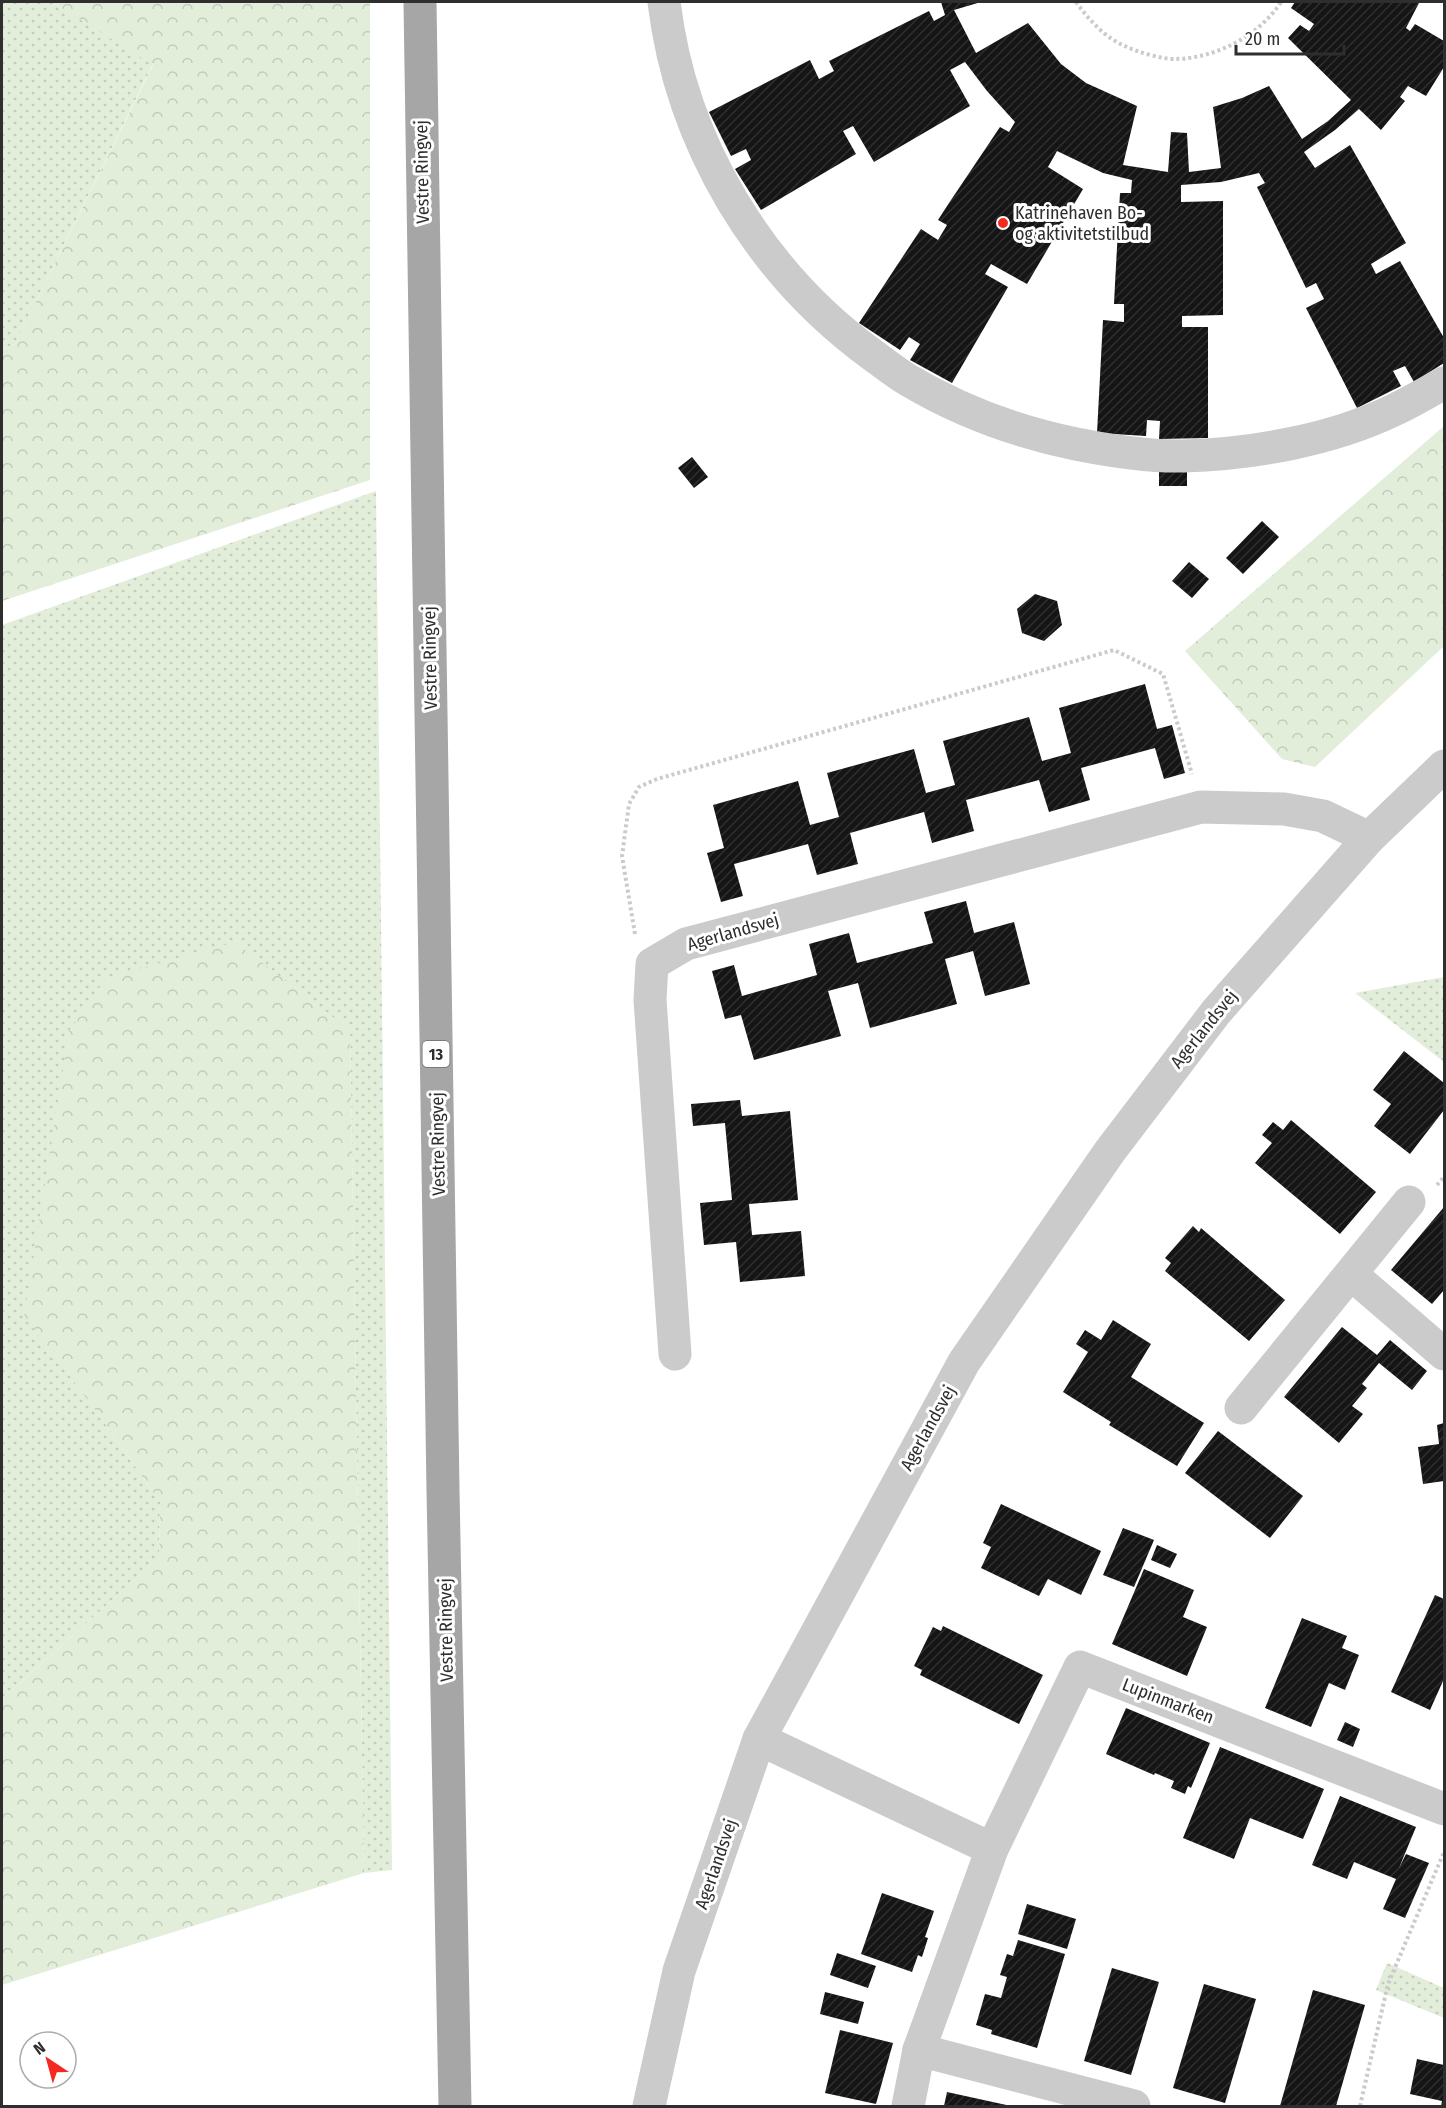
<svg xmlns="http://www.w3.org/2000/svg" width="1446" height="2108" font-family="'Fira Sans Condensed',sans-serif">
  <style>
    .green { fill: url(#green-dots) }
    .forest { fill: url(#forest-crowns) }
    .building { fill: url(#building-hatch) }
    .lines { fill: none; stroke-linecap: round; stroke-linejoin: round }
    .path { stroke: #cbcbcb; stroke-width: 4; stroke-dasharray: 3 3; stroke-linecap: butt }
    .minor { stroke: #cbcbcb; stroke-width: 33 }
    .major { stroke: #a6a6a6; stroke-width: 33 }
    .poi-dot { fill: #f42a21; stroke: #fff; stroke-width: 2 }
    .labels { text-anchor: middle; stroke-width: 6; stroke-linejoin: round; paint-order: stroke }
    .shield { fill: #fff; stroke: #6d6d6d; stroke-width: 1.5 }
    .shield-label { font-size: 16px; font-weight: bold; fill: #2e2e2e }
    .street-label { font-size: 18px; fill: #2e2e2e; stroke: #fff }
    .poi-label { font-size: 18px; fill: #2e2e2e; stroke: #fff; text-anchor: start }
  </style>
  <defs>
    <pattern id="green-dots" width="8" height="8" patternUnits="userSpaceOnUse" patternTransform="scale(1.5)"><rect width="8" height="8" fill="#e2edda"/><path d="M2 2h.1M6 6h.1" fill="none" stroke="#c2ccbb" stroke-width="1.8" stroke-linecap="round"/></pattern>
    <pattern id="forest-crowns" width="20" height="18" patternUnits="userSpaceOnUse" patternTransform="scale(1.5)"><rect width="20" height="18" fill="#e2edda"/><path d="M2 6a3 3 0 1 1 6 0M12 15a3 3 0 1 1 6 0" fill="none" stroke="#c2ccbb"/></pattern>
    <pattern id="building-hatch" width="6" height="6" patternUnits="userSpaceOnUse" patternTransform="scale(1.5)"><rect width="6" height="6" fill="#151515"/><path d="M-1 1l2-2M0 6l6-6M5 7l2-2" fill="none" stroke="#2f2f2f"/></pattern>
  </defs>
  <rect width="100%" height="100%" fill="#fff"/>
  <g class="green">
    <polygon points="2,2 52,2 153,64 15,344 2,349"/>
    <polygon points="376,491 392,1870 364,1873 350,1030 97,1412 160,1502 159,1558 2,1699 2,625"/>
    <polygon points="1444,977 1444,1062 1355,993"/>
    <polygon points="1387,1963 1444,1988 1444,2018 1376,1990"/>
  </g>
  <g class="forest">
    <polygon points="52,2 370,2 370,480 2,601 2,349 15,344 153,65"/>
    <polygon points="1444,426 1444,646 1315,767 1282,759 1185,651"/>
    <polygon points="235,942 350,1030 364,1873 2,1985 2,1699 159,1558 160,1502 97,1412 24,1317 69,1031 106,978"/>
  </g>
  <g class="building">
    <polygon points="941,2 981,2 954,10 976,53 1028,23 1061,64 1086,83 1137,106 1123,165 1168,172 1171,132 1187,133 1189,172 1221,168 1213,107 1242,98 1269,86 1302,139 1328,121 1351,100 1288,38 1300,25 1309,31 1314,24 1291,8 1295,2 1419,3 1406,28 1410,31 1415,24 1444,41 1444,67 1426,96 1408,86 1400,97 1405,101 1381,130 1359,109 1335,130 1304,152 1315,168 1350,145 1406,243 1371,264 1376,274 1400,261 1444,338 1444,363 1414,382 1405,366 1393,371 1401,386 1357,408 1306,308 1324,299 1316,283 1306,288 1257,187 1265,183 1259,173 1221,182 1181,185 1181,202 1223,201 1223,315 1182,316 1182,327 1208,327 1208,438 1159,439 1160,421 1147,420 1146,436 1097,433 1103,320 1124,322 1124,304 1114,304 1115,284 1120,193 1131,193 1132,180 1103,173 1057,151 1048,167 1083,189 1027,284 991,264 985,274 1008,287 952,383 910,360 920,344 909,337 900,350 859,323 921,229 938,240 947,225 938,220 949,203 1000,127 1009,132 1015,122 987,91 965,62 950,70 970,106 874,162 853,126 843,131 856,154 761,210 735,169 751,160 746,149 731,156 709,112 810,60 819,79 834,71 829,61 929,11 934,21 945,15"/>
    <polygon points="692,457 708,477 694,488 678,468"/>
    <polygon points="1187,468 1187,486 1159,486 1159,469"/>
    <polygon points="1262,521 1279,537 1243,574 1226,558"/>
    <polygon points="1189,562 1209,579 1192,598 1172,581"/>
    <polygon points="1035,594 1057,601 1062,625 1044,641 1022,633 1017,609"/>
    <polygon points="1145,684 1157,729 1172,725 1185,773 1164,779 1155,748 1081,768 1090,800 1049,812 1039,780 966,800 974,831 932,843 924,812 850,833 858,864 817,875 808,844 734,864 743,896 721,902 707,853 724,848 713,805 798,781 810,825 839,817 827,773 914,749 926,793 955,785 943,741 1029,717 1042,761 1071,753 1059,708"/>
    <polygon points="966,901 974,933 1014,922 1030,984 985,996 973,951 945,959 957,1004 870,1028 858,983 828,991 841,1036 754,1060 741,1015 725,1019 712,971 734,965 742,996 817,975 809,944 849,933 857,963 933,943 924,912"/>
    <polygon points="1404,1051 1444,1083 1444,1110 1410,1154 1374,1126 1391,1104 1373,1090"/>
    <polygon points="740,1100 742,1116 790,1111 798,1200 749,1204 752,1235 801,1231 805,1276 740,1282 736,1242 704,1245 700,1203 732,1200 725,1123 693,1126 691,1104"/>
    <polygon points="1291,1120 1376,1192 1340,1234 1255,1163 1272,1143 1262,1135 1273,1122 1283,1130"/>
    <polygon points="1444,1207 1444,1290 1432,1304 1391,1270"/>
    <polygon points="1193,1226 1199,1232 1201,1228 1285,1300 1249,1341 1165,1271 1171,1263 1165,1258"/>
    <polygon points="1113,1320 1151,1344 1131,1377 1204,1423 1177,1466 1109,1425 1111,1422 1063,1392 1088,1352 1076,1344 1085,1330 1101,1340"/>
    <polygon points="1342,1327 1377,1355 1390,1340 1427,1371 1412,1390 1379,1363 1362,1384 1367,1388 1352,1406 1363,1414 1339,1443 1284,1397"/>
    <polygon points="1444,1423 1444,1481 1423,1484 1418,1447 1439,1444 1437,1425"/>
    <polygon points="1218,1431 1303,1496 1270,1538 1185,1473"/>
    <polygon points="1001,1504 1101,1551 1081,1595 1048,1579 1039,1596 981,1568 991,1547 983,1543"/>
    <polygon points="1123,1528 1154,1540 1134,1587 1103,1575"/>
    <polygon points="1157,1545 1177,1554 1170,1568 1151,1560"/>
    <polygon points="1144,1569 1194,1590 1183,1617 1207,1627 1187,1676 1112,1644"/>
    <polygon points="1435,1595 1444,1599 1444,1682 1443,1681 1430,1710 1391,1692"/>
    <polygon points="1302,1618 1347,1636 1342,1648 1359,1655 1345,1690 1329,1683 1311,1727 1265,1708"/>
    <polygon points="943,1626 1043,1675 1019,1724 920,1675 922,1670 914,1666 933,1627 941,1631"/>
    <polygon points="1126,1708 1210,1743 1191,1788 1188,1786 1185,1794 1171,1788 1174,1781 1155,1773 1154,1775 1106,1754"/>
    <polygon points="1345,1722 1360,1729 1353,1747 1337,1740"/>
    <polygon points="1220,1747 1324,1789 1303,1839 1250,1818 1234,1859 1183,1838"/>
    <polygon points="1340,1796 1416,1827 1399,1868 1406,1854 1429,1863 1405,1918 1383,1909 1396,1879 1354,1862 1347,1879 1312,1865"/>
    <polygon points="882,1893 934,1911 925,1937 928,1938 922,1957 918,1955 912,1972 861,1954"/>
    <polygon points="1027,1904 1076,1919 1067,1949 1018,1934"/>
    <polygon points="1018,1940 1065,1954 1037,2048 991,2034 992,2030 976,2025 985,1994 1001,1998 1007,1977 1000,1975 1007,1954 1013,1956"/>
    <polygon points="837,1953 876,1966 868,1988 830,1975"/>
    <polygon points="1112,1968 1159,1982 1131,2075 1084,2061"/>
    <polygon points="1204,1984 1256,1999 1225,2103 1173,2088"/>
    <polygon points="1313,1990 1365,2005 1336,2106 1280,2106"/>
    <polygon points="825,1992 864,2002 858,2024 820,2014"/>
    <polygon points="840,2030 893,2043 876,2104 825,2093"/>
    <polygon points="1417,2059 1444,2065 1444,2106 1441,2106 1442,2101 1410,2094"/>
    <polygon points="947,2092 1011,2106 944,2106"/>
  </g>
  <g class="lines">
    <g class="path">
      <path d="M1076,2c13,18 29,36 51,45 10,5 38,13 49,12 40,-1 83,-23 105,-57"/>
      <polyline points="635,934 622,856 629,804 639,787 657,779 1114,650 1163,674 1192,774"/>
      <polyline points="1437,1185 1444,1177"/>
      <polyline points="1360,2106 1388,1984 1444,1852"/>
    </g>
    <g class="minor">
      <path d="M664,2c17,141 95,271 210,354 11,8 22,17 34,24 52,31 109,52 168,64 35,7 72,13 108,12 69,-2 148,-16 210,-46 17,-8 34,-18 50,-27"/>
      <polyline points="1351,1274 1444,1354"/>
      <polyline points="675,1354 650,1000 652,964 686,944 1201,807 1284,809 1323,816 1369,838"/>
      <polyline points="1241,1408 1409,1202"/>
      <polyline points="759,1739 992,1849"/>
      <polyline points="919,2050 1134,2106"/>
      <polyline points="649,2106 679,1971 759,1739 964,1362 1110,1151 1216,1012 1369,838 1444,766"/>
      <polyline points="908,2106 919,2050 992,1849 1080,1667 1444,1809"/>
    </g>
    <polyline class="major" points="420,2 443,1490 455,2106"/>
  </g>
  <circle class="poi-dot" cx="1003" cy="223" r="6"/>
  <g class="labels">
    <rect class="shield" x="422.5" y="1041" width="27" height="26" rx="4.5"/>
    <g class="shield-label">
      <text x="436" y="1060">13</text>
    </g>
    <g class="street-label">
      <text transform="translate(422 172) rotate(-91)" y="6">Vestre Ringvej</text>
      <text transform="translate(430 658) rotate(-91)" y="6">Vestre Ringvej</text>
      <text transform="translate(733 932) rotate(-16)" y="6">Agerlandsvej</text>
      <text transform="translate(1204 1029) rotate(-51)" y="6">Agerlandsvej</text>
      <text transform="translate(438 1144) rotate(-91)" y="6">Vestre Ringvej</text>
      <text transform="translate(928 1428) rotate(-61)" y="6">Agerlandsvej</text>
      <text transform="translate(446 1630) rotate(-91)" y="6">Vestre Ringvej</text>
      <text transform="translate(1168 1701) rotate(21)" y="6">Lupinmarken</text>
      <text transform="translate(716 1864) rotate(-71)" y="6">Agerlandsvej</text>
    </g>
    <g class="poi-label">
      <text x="1015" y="219">Katrinehaven Bo-<tspan x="1015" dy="21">og aktivitetstilbud</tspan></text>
    </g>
  </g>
  <rect width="1446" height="2108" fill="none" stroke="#2e2e2e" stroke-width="6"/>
  <g transform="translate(48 2060) rotate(324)"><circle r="28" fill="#ffffff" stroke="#ababab" stroke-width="1.5"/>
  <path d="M0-4.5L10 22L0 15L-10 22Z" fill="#f42a21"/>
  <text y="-9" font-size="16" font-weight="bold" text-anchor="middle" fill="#2e2e2e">N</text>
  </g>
  <path d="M1236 45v9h108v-9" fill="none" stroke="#2e2e2e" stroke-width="3"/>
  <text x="1245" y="45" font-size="18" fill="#2e2e2e" stroke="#ffffff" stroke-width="4.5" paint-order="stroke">20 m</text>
</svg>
